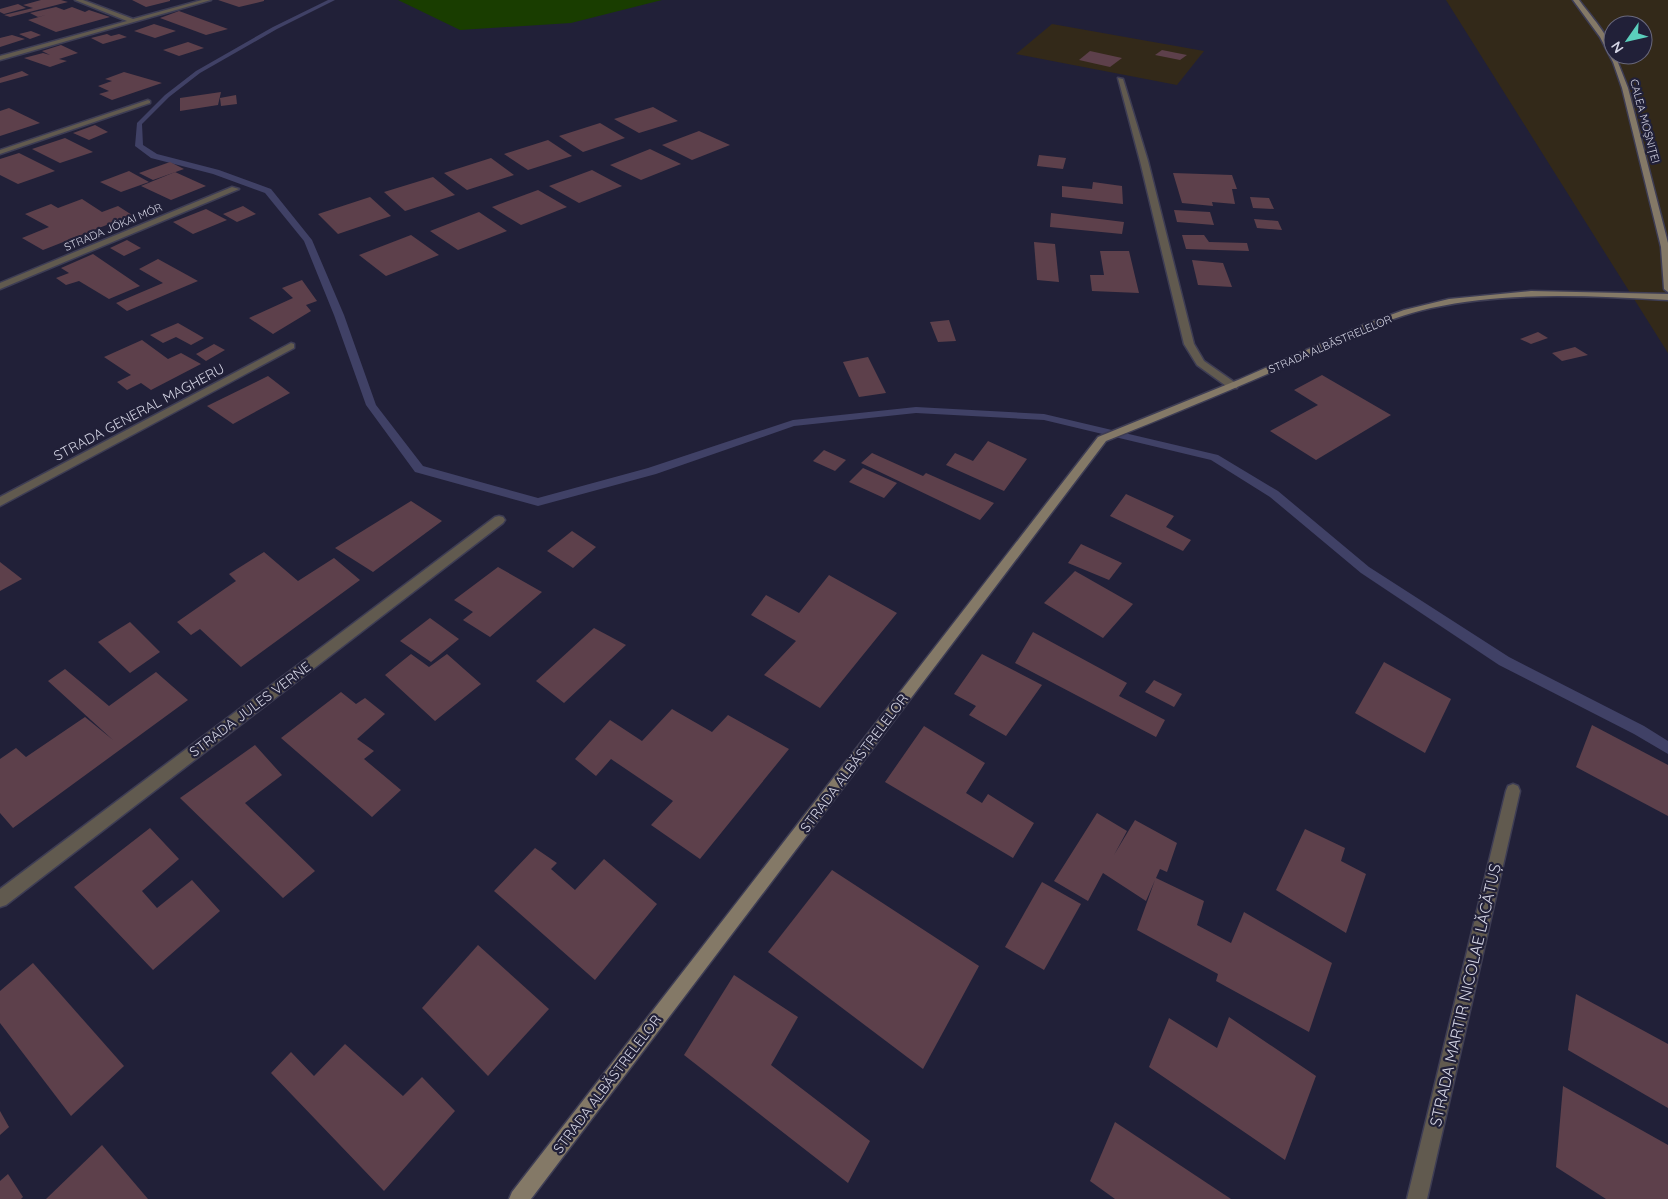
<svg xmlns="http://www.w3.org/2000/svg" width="1668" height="1199" font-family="Quicksand,sans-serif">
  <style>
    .industrial { fill: #332919; fill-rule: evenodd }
    .green { fill: #193d00 }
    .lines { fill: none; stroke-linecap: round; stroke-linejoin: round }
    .stream { fill: #404166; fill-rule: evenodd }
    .building { fill: #5d404b }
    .street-casing { stroke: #3e3d54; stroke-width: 3 }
    .secondary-casing { stroke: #3e3d54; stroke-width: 3 }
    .street { fill: #615a4f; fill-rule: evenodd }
    .secondary { fill: #847967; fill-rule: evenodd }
    .labels { text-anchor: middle; stroke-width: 4.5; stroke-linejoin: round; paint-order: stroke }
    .far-street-label { font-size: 11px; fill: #d5d5e5; stroke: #212038 }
    .street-label { font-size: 14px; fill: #d5d5e5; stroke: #212038 }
    .near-street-label { font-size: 16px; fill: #d5d5e5; stroke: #212038 }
  </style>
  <rect width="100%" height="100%" fill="#212038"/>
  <g class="industrial">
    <path d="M1446,0h222v353zM1613,25h30v30h-30z"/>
    <polygon points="1052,24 1204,51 1177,85 1016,54"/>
  </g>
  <polygon class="green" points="398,0 662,0 571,23 460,30"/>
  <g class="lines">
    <polygon class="stream" points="328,0 335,0 277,29 200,73 169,97 142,124 143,145 157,154 219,170 271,189 312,240 344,315 376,405 423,466 538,498 648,468 793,420 916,407 1044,414 1218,455 1278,491 1369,567 1509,657 1644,726 1668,741 1668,754 1634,734 1499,665 1361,573 1270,497 1211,460 1044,420 916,413 794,426 656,474 538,506 415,472 366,405 334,315 304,241 265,193 213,174 151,158 135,146 137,123 165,95 196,71 273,27"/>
  </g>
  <g class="building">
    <polygon points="41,0 61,0 68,2 10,17 4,15 33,8 23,5"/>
    <polygon points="132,0 170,0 170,1 146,7"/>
    <polygon points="218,0 264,0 264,1 239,7"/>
    <polygon points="18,4 26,8 4,14 0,12 0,9"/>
    <polygon points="56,7 64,10 72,7 85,12 89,10 110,17 56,32 28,20 46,15 38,17 30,13"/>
    <polygon points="179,11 228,29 206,35 160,18"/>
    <polygon points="154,24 176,31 155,38 134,31"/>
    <polygon points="31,31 41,35 30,39 19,34"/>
    <polygon points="107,34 111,36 119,34 127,37 103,44 91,38"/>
    <polygon points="12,35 25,39 0,47 0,38"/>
    <polygon points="188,42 204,48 179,56 163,50"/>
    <polygon points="61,45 78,53 59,59 67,61 50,67 24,58 43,53 50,55 42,51"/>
    <polygon points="1162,50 1187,55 1180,60 1155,55"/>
    <polygon points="1090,51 1122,58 1110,67 1079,60"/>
    <polygon points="22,71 29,75 0,83 0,78"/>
    <polygon points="124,72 162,83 112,100 99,94 109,91 98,86 112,81 105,79"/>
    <polygon points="221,92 218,105 180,111 180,98"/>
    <polygon points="236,95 237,104 221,106 220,98"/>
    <polygon points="653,107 678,121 639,133 614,119"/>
    <polygon points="9,108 40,123 0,136 0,111"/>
    <polygon points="600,123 625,138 583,152 559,136"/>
    <polygon points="95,125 108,132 89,140 73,133"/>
    <polygon points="699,131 730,145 692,160 662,145"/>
    <polygon points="65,138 93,152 60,163 32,149"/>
    <polygon points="548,140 572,156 528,170 504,154"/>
    <polygon points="650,149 681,164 641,180 610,165"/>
    <polygon points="19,153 55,171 18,184 0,175 0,159"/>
    <polygon points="1039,155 1066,158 1063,169 1037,166"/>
    <polygon points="491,158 514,175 467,190 444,173"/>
    <polygon points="170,162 184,169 153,180 139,173"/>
    <polygon points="592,170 622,186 579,203 549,186"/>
    <polygon points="129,171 149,182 121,192 100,182"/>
    <polygon points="175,172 206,186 171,200 141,186"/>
    <polygon points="1173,173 1232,175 1237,189 1232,189 1235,204 1212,202 1213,206 1182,203"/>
    <polygon points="433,177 455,195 405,211 384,192"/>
    <polygon points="1093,182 1122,186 1123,204 1062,197 1062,186 1092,189"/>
    <polygon points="538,190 567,207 521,225 492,207"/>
    <polygon points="370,197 391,216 338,234 318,214"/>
    <polygon points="1250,197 1269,198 1274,209 1253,208"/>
    <polygon points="82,199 102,212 118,206 132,215 43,250 22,238 49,227 25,214 51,204 58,208"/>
    <polygon points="243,206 256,214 237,222 223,214"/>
    <polygon points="206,209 227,220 193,234 173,222"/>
    <polygon points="1174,210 1210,212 1214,225 1177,222"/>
    <polygon points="479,212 507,231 458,250 430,231"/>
    <polygon points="1051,213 1124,222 1122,234 1050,227"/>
    <polygon points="1254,219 1278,221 1282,230 1257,228"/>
    <polygon points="411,235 439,255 386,276 359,255"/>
    <polygon points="1182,235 1204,235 1209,242 1247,243 1249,251 1186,249"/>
    <polygon points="127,240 141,248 124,256 110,248"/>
    <polygon points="1034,242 1055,244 1059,282 1037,280"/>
    <polygon points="1100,251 1129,251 1139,293 1092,291 1090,275 1104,275"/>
    <polygon points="93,254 140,286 109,299 79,281 66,285 56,278 69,273 61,268"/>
    <polygon points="158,259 198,281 127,311 116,303 163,283 139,269"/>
    <polygon points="1192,260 1223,263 1232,287 1198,285"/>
    <polygon points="302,280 317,301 306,305 311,311 273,334 249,318 293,298 282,288"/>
    <polygon points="949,320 956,341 938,342 930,322"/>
    <polygon points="178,323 204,338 191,345 176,337 163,343 150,335"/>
    <polygon points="1538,332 1548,338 1531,344 1520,339"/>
    <polygon points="142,340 168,359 181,353 201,364 151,390 141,383 127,390 117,382 131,375 104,357"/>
    <polygon points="214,344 225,350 206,361 196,354"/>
    <polygon points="1575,347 1588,355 1562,361 1552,353"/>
    <polygon points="868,357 886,393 859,397 843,362"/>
    <polygon points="1322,375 1391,415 1316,460 1270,431 1318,405 1294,390"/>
    <polygon points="268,376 290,393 233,424 207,406"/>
    <polygon points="988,441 1027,459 1004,491 946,465 955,453 973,461"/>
    <polygon points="824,450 846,460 835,471 813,461"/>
    <polygon points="872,453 923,476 926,473 994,503 980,520 861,463"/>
    <polygon points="863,468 897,483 884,498 849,482"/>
    <polygon points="1126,494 1174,516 1166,527 1191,540 1183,551 1110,516"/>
    <polygon points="411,501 442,521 373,572 335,548"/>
    <polygon points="572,531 596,547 573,568 547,551"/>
    <polygon points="1081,544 1122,563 1109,580 1068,563"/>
    <polygon points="264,552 298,581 334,558 360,580 241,667 200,629 191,635 177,622 236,581 229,574"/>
    <polygon points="0,562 22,579 0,591"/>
    <polygon points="498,567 542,592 490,637 463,620 473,612 454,600"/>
    <polygon points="1075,571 1133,604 1103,638 1044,603"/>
    <polygon points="829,575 897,613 820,708 764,675 796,641 751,615 766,595 799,613"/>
    <polygon points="430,618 459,639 431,662 400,641"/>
    <polygon points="130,622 160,652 130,673 98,642"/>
    <polygon points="594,628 626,645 564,703 536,681"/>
    <polygon points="1033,632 1127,683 1119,696 1165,720 1156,737 1015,663"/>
    <polygon points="411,654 429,667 447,654 481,684 435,721 385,675"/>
    <polygon points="982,654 1042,685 1006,736 969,715 976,706 954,694"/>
    <polygon points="1384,662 1451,699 1425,753 1355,713"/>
    <polygon points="65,669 109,706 156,672 188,700 13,828 0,813 0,759 16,748 26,757 85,717 113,740 48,681"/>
    <polygon points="1154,680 1182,694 1174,707 1145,692"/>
    <polygon points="341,692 356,704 365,698 385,714 357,739 374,751 364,759 401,790 372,817 281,738"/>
    <polygon points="672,709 712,732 728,715 789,749 700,859 651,825 673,801 611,759 596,776 575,759 610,720 642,741"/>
    <polygon points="1592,725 1668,765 1668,816 1576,767"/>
    <polygon points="924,726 985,763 966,793 982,803 988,794 1034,823 1013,858 885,782"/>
    <polygon points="255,745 282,775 245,803 315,871 283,898 180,798"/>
    <polygon points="1097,813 1127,831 1114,855 1135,820 1177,843 1167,872 1160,869 1156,878 1204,901 1197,925 1231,943 1244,912 1332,963 1309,1032 1216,981 1218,974 1137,930 1155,880 1146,901 1103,873 1088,901 1054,881"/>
    <polygon points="150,828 179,859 142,891 157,908 192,880 220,911 153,970 74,887"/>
    <polygon points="1305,829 1345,848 1341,861 1366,874 1346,933 1276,890"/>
    <polygon points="535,848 557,863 551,869 575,890 604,859 657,904 595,980 494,891"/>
    <polygon points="832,870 979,966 923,1069 768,952"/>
    <polygon points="1042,882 1081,904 1044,970 1005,947"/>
    <polygon points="478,945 549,1009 488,1076 422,1008"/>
    <polygon points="33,963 124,1066 71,1116 0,1023 0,991"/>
    <polygon points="734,975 798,1017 771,1065 870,1141 848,1183 684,1055"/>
    <polygon points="1576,994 1668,1044 1668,1108 1568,1050"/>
    <polygon points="1229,1017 1316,1076 1285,1160 1149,1067 1169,1018 1217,1048"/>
    <polygon points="345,1044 403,1096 422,1077 455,1111 384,1191 271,1073 291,1052 314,1076"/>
    <polygon points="1563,1086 1668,1145 1668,1199 1606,1199 1556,1167"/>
    <polygon points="0,1111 9,1127 0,1135"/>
    <polygon points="1115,1122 1231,1199 1115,1199 1090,1181"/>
    <polygon points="102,1145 148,1199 46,1199"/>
    <polygon points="8,1174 23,1197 21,1199 0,1199 0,1181"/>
  </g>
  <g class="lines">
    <defs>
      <g id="street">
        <polygon points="75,0 83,0 133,19 202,0 211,0 0,60 0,56 127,21"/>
        <polygon points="1118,78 1123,79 1148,161 1194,344 1204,361 1237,384 1237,388 1229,388 1197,365 1184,344 1140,161"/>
        <polygon points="148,100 150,101 150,103 0,154 0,150"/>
        <polygon points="232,187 239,189 0,289 0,283"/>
        <polygon points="291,343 294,344 294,348 0,506 0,497"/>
        <polygon points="499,516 503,517 505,520 503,523 6,905 0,907 0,889 495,517"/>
        <polygon points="1513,784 1518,786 1520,791 1427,1199 1407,1199 1506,791 1508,786"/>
      </g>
      <g id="secondary">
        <path d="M1573,0h6c9,13 34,39 34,55h2l13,33 40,155v49l-4,-3 -3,-42 -39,-159 -9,-26 -13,-25z"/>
        <path d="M1531,291l137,3v6c-79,-4 -159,-9 -237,8 -49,11 -95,36 -141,56 -61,27 -122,52 -184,77l-575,758h-22l3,-7 586,-755 140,-57 125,-55 41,-15 45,-11z"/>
      </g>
    </defs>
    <use href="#street" class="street-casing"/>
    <use href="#secondary" class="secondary-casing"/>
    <use href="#street" class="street"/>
    <use href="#secondary" class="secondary"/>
  </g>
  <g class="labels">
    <g class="far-street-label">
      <text transform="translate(1645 121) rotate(75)" y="4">CALEA MOȘNIȚEI</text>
      <text transform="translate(113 227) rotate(-23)" y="4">STRADA JÓKAI MÓR</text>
      <text transform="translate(1330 344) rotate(-23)" y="4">STRADA ALBĂSTRELELOR</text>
    </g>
    <g class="street-label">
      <text transform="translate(139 412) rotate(-28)" y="5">STRADA GENERAL MAGHERU</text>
      <text transform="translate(250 709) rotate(-37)" y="5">STRADA JULES VERNE</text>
      <text transform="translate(854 763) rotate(-53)" y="5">STRADA ALBĂSTRELELOR</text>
      <text transform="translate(607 1084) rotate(-53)" y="5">STRADA ALBĂSTRELELOR</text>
    </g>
    <g class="near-street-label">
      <text transform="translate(1465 995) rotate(-77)" y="6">STRADA MARTIR NICOLAE LĂCĂTUȘ</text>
    </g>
  </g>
  <g transform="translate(1628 40) rotate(236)"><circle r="24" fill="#212038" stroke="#69687d"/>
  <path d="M0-4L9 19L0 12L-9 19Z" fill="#5bcebc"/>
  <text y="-8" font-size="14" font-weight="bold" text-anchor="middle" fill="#d5d5e5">N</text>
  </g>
</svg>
